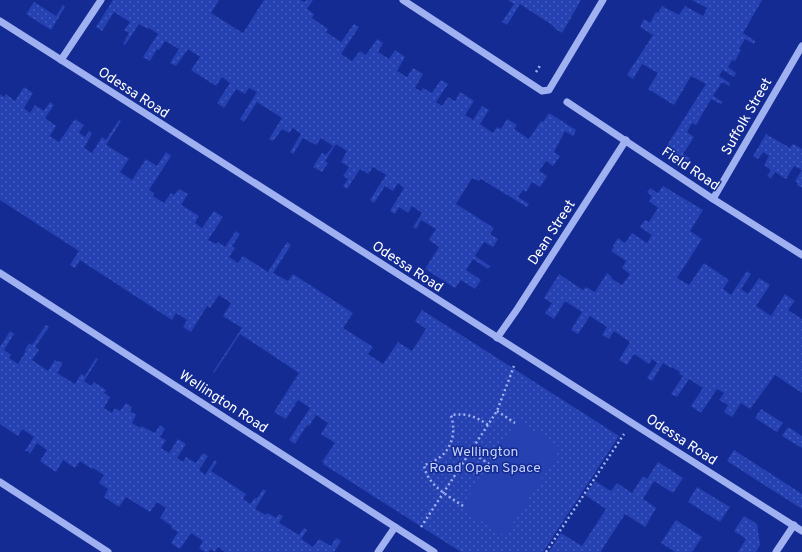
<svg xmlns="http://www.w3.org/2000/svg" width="802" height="552" font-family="Overpass,sans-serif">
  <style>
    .green { fill: url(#green-dots) }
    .pitch { fill: #2541b2 }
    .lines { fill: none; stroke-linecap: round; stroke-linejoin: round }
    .path { stroke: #a0b1f2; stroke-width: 2.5; stroke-dasharray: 2 3; stroke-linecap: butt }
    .minor { stroke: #a0b1f2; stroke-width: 7 }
    .labels { text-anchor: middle; stroke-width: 3; stroke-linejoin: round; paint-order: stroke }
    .street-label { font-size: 14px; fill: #fff; stroke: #132b92 }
    .park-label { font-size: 14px; fill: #c7d2fd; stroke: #132b92 }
  </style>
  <defs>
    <pattern id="green-dots" width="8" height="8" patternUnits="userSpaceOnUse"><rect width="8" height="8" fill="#2541b2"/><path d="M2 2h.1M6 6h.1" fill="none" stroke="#465ebe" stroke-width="1.8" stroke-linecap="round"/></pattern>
  </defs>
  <rect width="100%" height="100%" fill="#132b92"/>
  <g class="green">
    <polygon points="113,0 219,0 211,13 243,33 264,0 300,0 305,2 306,0 313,0 307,9 314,14 312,18 328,29 326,32 341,42 354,24 359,27 341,54 352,61 360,51 366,55 377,39 383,43 378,52 389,59 395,50 405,57 397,71 407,77 413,68 423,74 415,88 421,91 423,88 432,93 441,80 448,84 436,102 442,106 448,97 455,101 460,92 474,101 465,115 473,120 482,106 489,110 480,124 493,133 497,127 501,129 507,119 517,125 514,129 529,139 541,121 543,122 549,113 576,130 573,136 565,131 554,152 560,156 553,166 546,161 539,171 547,176 540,187 532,182 526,192 523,190 518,197 529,204 527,207 481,179 479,181 472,178 456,204 494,228 490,234 498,239 493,247 484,242 475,256 490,266 488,269 473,259 466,270 481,280 475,289 461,280 455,288 425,269 439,247 429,240 436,229 421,220 416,229 413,227 422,213 412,206 408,213 399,207 395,214 390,211 404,188 398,183 393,191 385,186 374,203 370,200 386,175 373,167 368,174 360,169 347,189 343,186 348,179 343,176 349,167 341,162 347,151 336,144 325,161 328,163 322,172 313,167 322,153 326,155 333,146 321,138 316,145 303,138 293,154 290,152 301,134 293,128 289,133 282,129 273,141 269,139 282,118 257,102 244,122 240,119 257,92 249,88 245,94 236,89 224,108 217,103 230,83 222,77 216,86 191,70 200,57 188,49 176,66 170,63 179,49 165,41 159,50 157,49 150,61 143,57 158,34 149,28 148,29 139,24 125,45 123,44 129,33 124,30 130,22 114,12 102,31 96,27"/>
    <polygon points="508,0 581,0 562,33 554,28 555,27 520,4 507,25 502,22 514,4"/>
    <polygon points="692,0 762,0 743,33 755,41 754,44 745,39 739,49 741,50 735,61 732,60 728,67 736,73 734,77 723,70 719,76 730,83 729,86 722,82 713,96 723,102 721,104 711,99 696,125 692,123 687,132 694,137 683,154 690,158 688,161 666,147 706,84 691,76 674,105 648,89 658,73 642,64 633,79 627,75 653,35 640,27 644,19 650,23 656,12 658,13 662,6 679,15 685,6 703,16 707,8"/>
    <polygon points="34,2 56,16 63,5 65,7 51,30 26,14"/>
    <polygon points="24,87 33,93 24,108 30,113 35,105 44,111 50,102 54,105 45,118 56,126 50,136 59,142 75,119 84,125 79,133 85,137 89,131 92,133 84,148 92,153 102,137 106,140 119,120 121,121 106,145 129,159 120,172 132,180 146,159 157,166 166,152 171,156 149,190 154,193 153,196 164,203 171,193 174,195 179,189 188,194 181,205 199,216 195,223 202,228 214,211 223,217 208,240 216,244 218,242 225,247 236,231 240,234 232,246 235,248 229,257 238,263 243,256 268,272 287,242 291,245 273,273 288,281 293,274 353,313 343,328 373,347 368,354 383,364 398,342 412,351 426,329 415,321 422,310 619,436 543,552 461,552 323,464 324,463 322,462 335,443 321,434 328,423 316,415 309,426 307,425 295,444 289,440 310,408 298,400 286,419 274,412 299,373 240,334 214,373 213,372 242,328 223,316 231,303 219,295 210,308 207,306 191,332 183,327 187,320 176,313 172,320 80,260 75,268 70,265 79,251 0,200 0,94 4,97 6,94 15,101"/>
    <polygon points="766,134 790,148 793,144 802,149 802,188 797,185 798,183 795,181 802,170 794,166 786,179 775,172 771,178 767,176 771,170 764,165 769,156 763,152 758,159 753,156"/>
    <polygon points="663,186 703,210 690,231 702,239 677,278 689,285 704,263 729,280 723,289 731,295 747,271 751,274 741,289 748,294 759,278 770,285 756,306 771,316 785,294 795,301 788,310 802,319 802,393 775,375 750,409 741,403 732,417 724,412 728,405 719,400 724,393 717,389 701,413 691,406 703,388 689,379 677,397 671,394 683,376 679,374 680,372 672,367 671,368 663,363 652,381 647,378 657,363 652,359 649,364 634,354 627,365 619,360 630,342 614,331 609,339 602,335 607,327 590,316 578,334 571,330 582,312 565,301 554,319 545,313 552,303 544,298 559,274 583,290 586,287 595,292 607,273 612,277 611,278 622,285 630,274 622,268 626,261 611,251 614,247 613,246 618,238 625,243 632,233 647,243 652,235 640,227 645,220 649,222 658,208 649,201 652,196 647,192 650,188 658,193"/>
    <polygon points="46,325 49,327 35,347 39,350 32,360 48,371 55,360 58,362 59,361 63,363 57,373 75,384 81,374 85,376 96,358 98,359 84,381 91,386 94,382 106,390 104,393 110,397 104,408 112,413 115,408 120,411 126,403 132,407 130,411 136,415 132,423 140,428 141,426 155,433 160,425 165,429 160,437 166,440 161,448 169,453 178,439 186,444 177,458 183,462 186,457 196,463 203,453 208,456 199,470 205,475 215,460 217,462 211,471 246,494 243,499 250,504 255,498 257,499 263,489 266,491 255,509 266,515 268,513 276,518 279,514 283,516 279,523 299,535 304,528 307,530 301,539 313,547 319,539 331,546 336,538 341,541 334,552 225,552 218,547 215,552 211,549 208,552 205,552 199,548 203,541 191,533 180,549 171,543 178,532 171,528 172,526 160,518 166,508 157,502 150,512 126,497 119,507 104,497 108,489 99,483 104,475 93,468 92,469 80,461 75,468 63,460 56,472 40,461 47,450 37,443 30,454 28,451 25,451 34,437 22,429 18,436 0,424 0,347 10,331 14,334 4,350 11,355 9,358 18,364 26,351 25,350 29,343 32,345"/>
    <polygon points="761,409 783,423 777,432 755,418"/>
    <polygon points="788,427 802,436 802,448 782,436"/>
    <polygon points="734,450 802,494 802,509 727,461"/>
    <polygon points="658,462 683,478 673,493 654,481 643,499 656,508 645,527 625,514 601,551 602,552 549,552 561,533 582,546 606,509 585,495 595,481 611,491 617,483 632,493 643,476 647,479"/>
    <polygon points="697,487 730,507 720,522 688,502"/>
    <polygon points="744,516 757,524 760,545 756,552 738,552 746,539 734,531"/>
    <polygon points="676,520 702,537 692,552 675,552 661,543"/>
  </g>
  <polygon class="pitch" points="517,420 561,448 505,536 461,508"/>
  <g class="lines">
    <g class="path">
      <polyline points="536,72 541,64"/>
      <polyline points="497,411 515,423"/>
      <polyline points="471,452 489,464"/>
      <path d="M463,506c-16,-11 -36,-21 -39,-41 24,-7 34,-26 27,-50 15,-2 24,1 37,10"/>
      <polyline points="421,527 497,411 514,366"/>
      <polyline points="546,552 624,434"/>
    </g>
    <g class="minor">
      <polyline points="403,0 542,91 549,90 603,0"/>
      <polyline points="0,21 802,531"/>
      <polyline points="61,60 101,0"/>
      <polyline points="567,102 713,199 802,255"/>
      <polyline points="713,199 802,46"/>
      <polyline points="0,273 434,552"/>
      <polyline points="497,338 518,308 626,140"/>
      <polyline points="0,482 108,552"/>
      <polyline points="378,552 395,527"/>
      <polyline points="776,552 794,525"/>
    </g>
  </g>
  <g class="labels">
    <g class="street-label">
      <text transform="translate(134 92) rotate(33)" y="5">Odessa Road</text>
      <text transform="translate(746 116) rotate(-60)" y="5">Suffolk Street</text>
      <text transform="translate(691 168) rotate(34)" y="5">Field Road</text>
      <text transform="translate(551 232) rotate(-57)" y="5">Dean Street</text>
      <text transform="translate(408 266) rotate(33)" y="5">Odessa Road</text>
      <text transform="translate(224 401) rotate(33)" y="5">Wellington Road</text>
      <text transform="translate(682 439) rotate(33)" y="5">Odessa Road</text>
    </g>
    <g class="park-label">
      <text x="485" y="456">Wellington<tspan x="485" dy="16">Road Open Space</tspan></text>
    </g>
  </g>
</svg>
